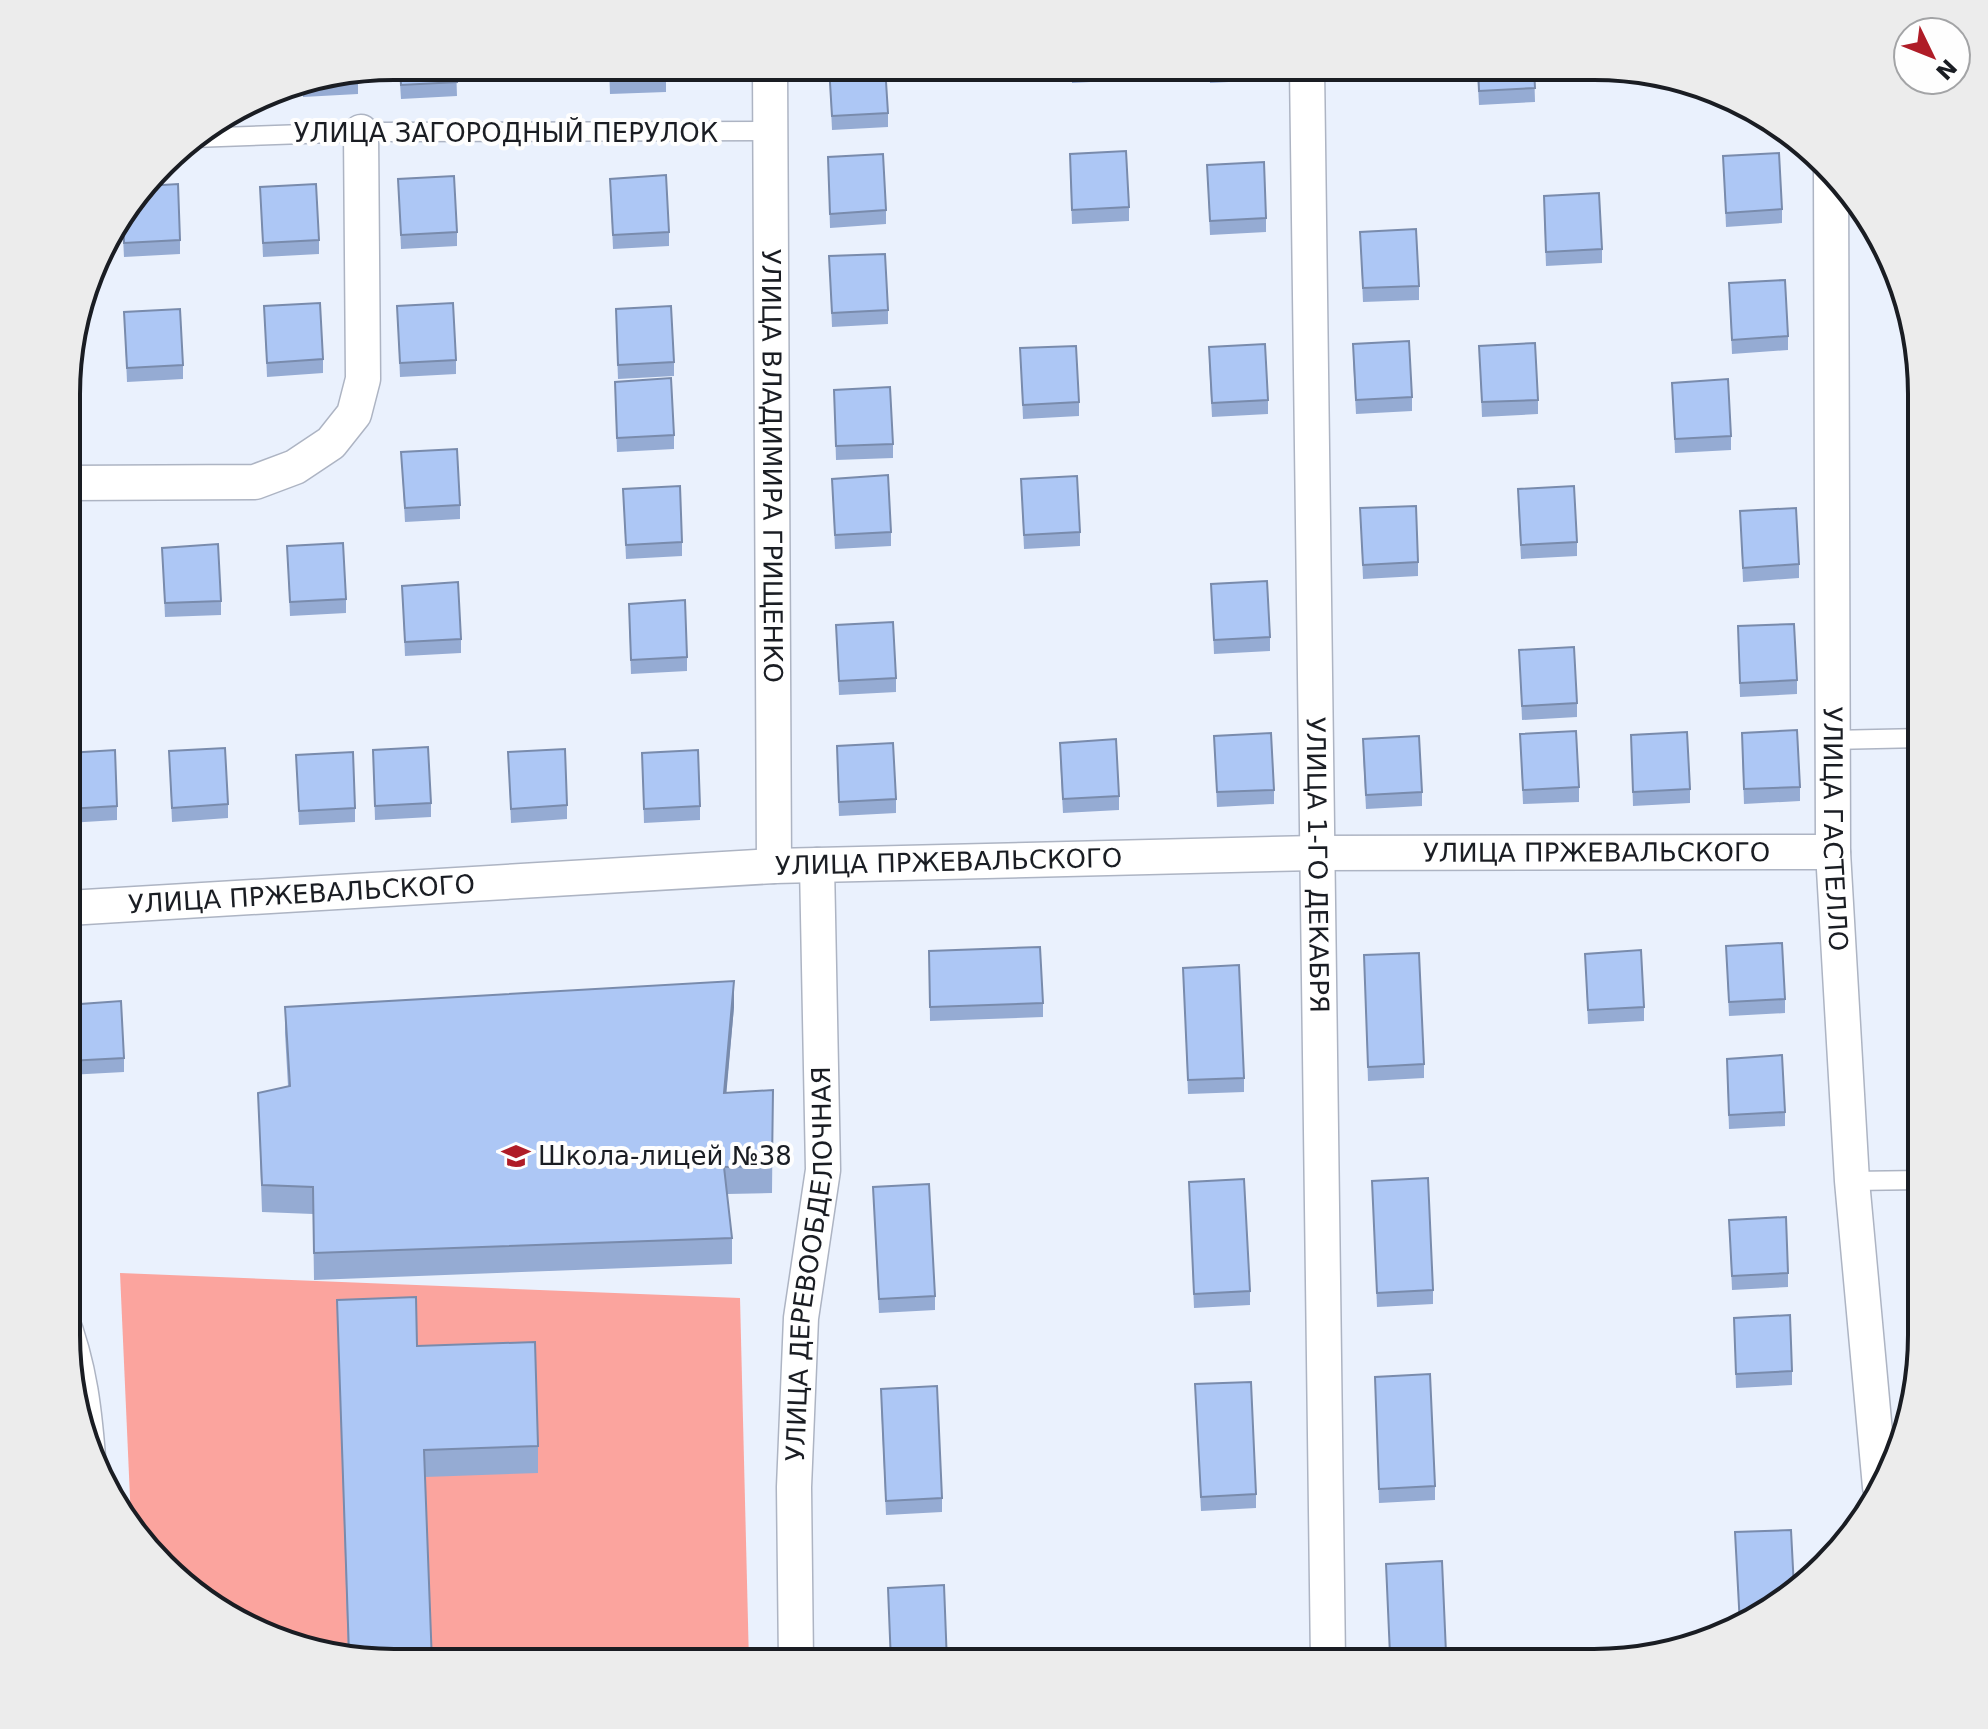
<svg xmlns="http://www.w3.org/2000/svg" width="1988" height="1729" font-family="'DejaVu Sans',sans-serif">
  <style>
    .green { fill: #fba49e }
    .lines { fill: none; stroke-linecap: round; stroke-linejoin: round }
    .service-casing { stroke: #adb4c3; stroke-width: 21 }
    .minor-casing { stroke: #adb4c3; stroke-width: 37 }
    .service { stroke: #fff; stroke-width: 18 }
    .minor { stroke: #fff; stroke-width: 34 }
    .wall { fill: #95abd3 }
    .shaded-wall { fill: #798bac }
    .building { fill: #adc7f5; stroke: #798bac; stroke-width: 2 }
    .labels { text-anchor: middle; stroke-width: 8; stroke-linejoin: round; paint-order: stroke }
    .street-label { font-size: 26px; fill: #1a1d23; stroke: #fefefe }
    .poi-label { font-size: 26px; fill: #1a1d23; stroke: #fefefe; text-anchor: start }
    .rim { fill: none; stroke: #1a1d23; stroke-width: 4 }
  </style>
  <rect width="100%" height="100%" fill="#eaf1fd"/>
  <polygon class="green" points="120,1273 740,1298 749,1663 394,1663 268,1638 162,1567 131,1520"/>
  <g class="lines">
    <defs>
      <g id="service">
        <polyline points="193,138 361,132 772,131"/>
        <polyline points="1831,740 1922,738"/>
        <polyline points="1852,1181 1922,1180"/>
        <path d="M67,1311c21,53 26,102 30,159"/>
      </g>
      <g id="minor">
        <path id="s1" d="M770,66l4,800"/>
        <path id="s2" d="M1307,67l21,1595"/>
        <path id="s3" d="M1831,169l2,683 19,329 28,306"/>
        <polyline points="69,483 255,482 295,467 331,443 354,414 363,379 361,132"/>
        <path id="s4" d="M68,908l706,-42 542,-13 517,-1"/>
        <path id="s5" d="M796,1663l-2,-176 7,-169 22,-148 -6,-305"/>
      </g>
    </defs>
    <use href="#service" class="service-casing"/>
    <use href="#minor" class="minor-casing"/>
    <use href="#service" class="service"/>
    <use href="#minor" class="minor"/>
  </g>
  <g class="wall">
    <polygon points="399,66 456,66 457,96 401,99"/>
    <polygon points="609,66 666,66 666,92 610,94"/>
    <polygon points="829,66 888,113 888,127 832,130"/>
    <polygon points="1071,66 1128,66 1128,80 1072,83"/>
    <polygon points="1209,66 1266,67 1266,80 1210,83"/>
    <polygon points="1477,67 1534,67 1535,102 1479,105"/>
    <polygon points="358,72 358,94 303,97 302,81"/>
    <polygon points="1723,156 1782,209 1782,223 1726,227"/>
    <polygon points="828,157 886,210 886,224 830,228"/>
    <polygon points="1207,165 1266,218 1266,232 1210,235"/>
    <polygon points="1070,168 1129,207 1129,221 1072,224"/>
    <polygon points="398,179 457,232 457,246 401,249"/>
    <polygon points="610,179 669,232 669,246 613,249"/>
    <polygon points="146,186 180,240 180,254 124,257 122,215"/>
    <polygon points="260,187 319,240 319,254 263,257"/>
    <polygon points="1544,210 1602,249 1602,263 1546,266"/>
    <polygon points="1360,232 1419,286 1419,300 1363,302"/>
    <polygon points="829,256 888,310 888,324 832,327"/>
    <polygon points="1729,283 1788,336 1788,350 1732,354"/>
    <polygon points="264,306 323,359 323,373 267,377"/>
    <polygon points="397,306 456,360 456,374 400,377"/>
    <polygon points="124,312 183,365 183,379 127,382"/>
    <polygon points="616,323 674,362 674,376 618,379"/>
    <polygon points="1479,346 1538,400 1538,414 1482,417"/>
    <polygon points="1020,348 1079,402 1079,416 1023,419"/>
    <polygon points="1353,358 1412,397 1412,411 1356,414"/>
    <polygon points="1209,361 1268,400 1268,414 1212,417"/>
    <polygon points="1672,383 1731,436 1731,450 1675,453"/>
    <polygon points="834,390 893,444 893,458 836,460"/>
    <polygon points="615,396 674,435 674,449 617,452"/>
    <polygon points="401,452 460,505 460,519 405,522"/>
    <polygon points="832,479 891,532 891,546 835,549"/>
    <polygon points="1021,479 1080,532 1080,546 1024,549"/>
    <polygon points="623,489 682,542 682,556 626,559"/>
    <polygon points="1518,503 1577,542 1577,556 1521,559"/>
    <polygon points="1360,508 1418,562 1418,576 1363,579"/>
    <polygon points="1740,511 1799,564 1799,578 1743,582"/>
    <polygon points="287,546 346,599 346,613 290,616"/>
    <polygon points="162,548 221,601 221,615 165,617"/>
    <polygon points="1211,584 1270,637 1270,651 1214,654"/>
    <polygon points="402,586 461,639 461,653 405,656"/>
    <polygon points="629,618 687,657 687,671 631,674"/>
    <polygon points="836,625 896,678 896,692 839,695"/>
    <polygon points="1738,626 1797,680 1797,694 1740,697"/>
    <polygon points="1519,650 1577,703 1577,717 1522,720"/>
    <polygon points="1520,734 1579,787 1579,802 1523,804"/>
    <polygon points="1631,735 1690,789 1690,803 1633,806"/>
    <polygon points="1214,736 1274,790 1274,804 1217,807"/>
    <polygon points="1742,748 1800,787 1800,801 1744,804"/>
    <polygon points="373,750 431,803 431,817 375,820"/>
    <polygon points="169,751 228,804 228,818 172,822"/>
    <polygon points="508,752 567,805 567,819 511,823"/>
    <polygon points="68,753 117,806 117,820 68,823"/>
    <polygon points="642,753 700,806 700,820 644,823"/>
    <polygon points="1363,753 1422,792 1422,806 1366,809"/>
    <polygon points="296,755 355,808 355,822 299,825"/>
    <polygon points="1060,757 1119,796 1119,810 1063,813"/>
    <polygon points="837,760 896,799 896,813 839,816"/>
    <polygon points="1726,946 1785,999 1785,1013 1729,1016"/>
    <polygon points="929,951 1043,1003 1043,1017 930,1021"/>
    <polygon points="1585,954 1644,1007 1644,1021 1588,1024"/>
    <polygon points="1364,955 1424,1064 1424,1078 1368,1081"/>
    <polygon points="1183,968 1244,1078 1244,1092 1188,1094"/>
    <polygon points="67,1005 124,1058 124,1072 68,1075"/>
    <polygon points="285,1007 734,1007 726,1093 773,1090 772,1193 727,1194 732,1238 732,1264 314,1280 313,1214 262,1212 258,1093 288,1086 285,1033"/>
    <polygon points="1727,1073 1785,1112 1785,1126 1729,1129"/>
    <polygon points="1372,1181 1433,1290 1433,1304 1377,1307"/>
    <polygon points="1189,1182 1250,1291 1250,1305 1194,1308"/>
    <polygon points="873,1187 935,1296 935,1310 879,1313"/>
    <polygon points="1729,1220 1788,1273 1788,1287 1732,1290"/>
    <polygon points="337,1300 417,1346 538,1446 538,1473 425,1477 394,1663 348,1654"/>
    <polygon points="1734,1318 1792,1371 1792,1385 1736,1388"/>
    <polygon points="1375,1377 1435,1486 1435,1500 1379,1503"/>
    <polygon points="1195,1384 1256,1494 1256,1508 1201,1511"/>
    <polygon points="881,1403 942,1498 942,1512 886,1515"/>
    <polygon points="1442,1561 1446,1662 1390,1662 1386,1564"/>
  </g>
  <polygon class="shaded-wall" points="734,981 734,1007 724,1120 724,1093"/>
  <g class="building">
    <polygon points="400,66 456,66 457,82 401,85"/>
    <polygon points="609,66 666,66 666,78 610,80"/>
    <polygon points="829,66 885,66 888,113 832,116"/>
    <polygon points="1072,66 1119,66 1072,69"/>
    <polygon points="1210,66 1252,67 1210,69"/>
    <polygon points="1478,67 1534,67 1535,88 1479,91"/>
    <polygon points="358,72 358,80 303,83 303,81"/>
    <polygon points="1126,151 1129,207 1072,210 1070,154"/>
    <polygon points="1779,153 1782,209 1726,213 1723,156"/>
    <polygon points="883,154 886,210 830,214 828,157"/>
    <polygon points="1264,162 1266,218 1210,221 1207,165"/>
    <polygon points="666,175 669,232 613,235 610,179"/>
    <polygon points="454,176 457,232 401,235 398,179"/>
    <polygon points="178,184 180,240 124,243 123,214 146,186"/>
    <polygon points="316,184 319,240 263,243 260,187"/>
    <polygon points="1599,193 1602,249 1546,252 1544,196"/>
    <polygon points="1416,229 1419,286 1363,288 1360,232"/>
    <polygon points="885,254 888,310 832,313 829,256"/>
    <polygon points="1785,280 1788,336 1732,340 1729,283"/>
    <polygon points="320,303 323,359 267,363 264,306"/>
    <polygon points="453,303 456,360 400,363 397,306"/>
    <polygon points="671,306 674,362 618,365 616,309"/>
    <polygon points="180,309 183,365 127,368 124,312"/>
    <polygon points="1409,341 1412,397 1356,400 1353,344"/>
    <polygon points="1535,343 1538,400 1482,402 1479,346"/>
    <polygon points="1265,344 1268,400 1212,403 1209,347"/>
    <polygon points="1076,346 1079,402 1023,405 1020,348"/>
    <polygon points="671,378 674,435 617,438 615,382"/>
    <polygon points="1728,379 1731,436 1675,439 1672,383"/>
    <polygon points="890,387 893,444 836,446 834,390"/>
    <polygon points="457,449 460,505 405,508 401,452"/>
    <polygon points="888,475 891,532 835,535 832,479"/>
    <polygon points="1077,476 1080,532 1024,535 1021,479"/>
    <polygon points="680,486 682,542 626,545 623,489"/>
    <polygon points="1574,486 1577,542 1521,545 1518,489"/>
    <polygon points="1416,506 1418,562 1363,565 1360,508"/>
    <polygon points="1796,508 1799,564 1743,568 1740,511"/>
    <polygon points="343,543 346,599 290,602 287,546"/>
    <polygon points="218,544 221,601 165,603 162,548"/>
    <polygon points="1267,581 1270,637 1214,640 1211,584"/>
    <polygon points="458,582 461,639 405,642 402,586"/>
    <polygon points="685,600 687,657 631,660 629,604"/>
    <polygon points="893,622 896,678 839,681 836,625"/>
    <polygon points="1794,624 1797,680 1740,683 1738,626"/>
    <polygon points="1574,647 1577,703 1522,706 1519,650"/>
    <polygon points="1797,730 1800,787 1744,789 1742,733"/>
    <polygon points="1576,731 1579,787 1523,790 1520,734"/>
    <polygon points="1687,732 1690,789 1633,792 1631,735"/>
    <polygon points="1271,733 1274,790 1217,792 1214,736"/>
    <polygon points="1419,736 1422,792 1366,795 1363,739"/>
    <polygon points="1116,739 1119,796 1063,799 1060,743"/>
    <polygon points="893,743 896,799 839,802 837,746"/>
    <polygon points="428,747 431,803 375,806 373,750"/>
    <polygon points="225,748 228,804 172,808 169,751"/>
    <polygon points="565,749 567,805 511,809 508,752"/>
    <polygon points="115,750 117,806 68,809 68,753"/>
    <polygon points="698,750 700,806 644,809 642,753"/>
    <polygon points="353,752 355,808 299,811 296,755"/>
    <polygon points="1782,943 1785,999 1729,1002 1726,946"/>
    <polygon points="1040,947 1043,1003 930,1007 929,951"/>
    <polygon points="1641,950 1644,1007 1588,1010 1585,954"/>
    <polygon points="1419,953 1424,1064 1368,1067 1364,955"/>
    <polygon points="1239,965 1244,1078 1188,1080 1183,968"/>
    <polygon points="734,981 724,1093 773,1090 772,1166 724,1167 732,1238 314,1253 313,1187 262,1185 258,1093 290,1086 285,1007"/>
    <polygon points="121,1001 124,1058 68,1061 67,1005"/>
    <polygon points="1782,1055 1785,1112 1729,1115 1727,1059"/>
    <polygon points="1428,1178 1433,1290 1377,1293 1372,1181"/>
    <polygon points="1244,1179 1250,1291 1194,1294 1189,1182"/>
    <polygon points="929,1184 935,1296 879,1299 873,1187"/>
    <polygon points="1786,1217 1788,1273 1732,1276 1729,1220"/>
    <polygon points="416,1297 417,1346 535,1342 538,1446 424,1450 432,1663 394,1663 349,1654 337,1300"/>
    <polygon points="1790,1315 1792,1371 1736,1374 1734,1318"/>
    <polygon points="1430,1374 1435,1486 1379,1489 1375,1377"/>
    <polygon points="1251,1382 1256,1494 1201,1497 1195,1384"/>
    <polygon points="937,1386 942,1498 886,1501 881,1389"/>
    <polygon points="1791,1530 1794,1588 1740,1625 1735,1532"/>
    <polygon points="1442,1561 1446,1653 1390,1655 1386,1564"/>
    <polygon points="944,1585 947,1663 891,1663 888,1588"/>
  </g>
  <defs>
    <symbol id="school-bare" viewBox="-9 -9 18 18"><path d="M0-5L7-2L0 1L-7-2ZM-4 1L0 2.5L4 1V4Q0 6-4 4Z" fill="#af1c27" stroke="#fefefe" stroke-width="2.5" paint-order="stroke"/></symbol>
  </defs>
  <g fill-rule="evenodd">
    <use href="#school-bare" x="496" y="1136" width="40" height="40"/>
  </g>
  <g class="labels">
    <g class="street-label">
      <text x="506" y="142">УЛИЦА ЗАГОРОДНЫЙ ПЕРУЛОК</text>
      <text dy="9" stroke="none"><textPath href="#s1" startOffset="400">УЛИЦА ВЛАДИМИРА ГРИЩЕНКО</textPath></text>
      <text dy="9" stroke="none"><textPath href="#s3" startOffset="660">УЛИЦА ГАСТЕЛЛО</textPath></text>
      <text dy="9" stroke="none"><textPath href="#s4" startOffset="1530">УЛИЦА ПРЖЕВАЛЬСКОГО</textPath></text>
      <text dy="9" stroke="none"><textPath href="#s4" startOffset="882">УЛИЦА ПРЖЕВАЛЬСКОГО</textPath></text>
      <text dy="9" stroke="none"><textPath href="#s2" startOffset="798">УЛИЦА 1-ГО ДЕКАБРЯ</textPath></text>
      <text dy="9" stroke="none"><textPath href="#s4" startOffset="234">УЛИЦА ПРЖЕВАЛЬСКОГО</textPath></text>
      <text dy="9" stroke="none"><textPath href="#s5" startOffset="400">УЛИЦА ДЕРЕВООБДЕЛОЧНАЯ</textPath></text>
    </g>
    <g class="poi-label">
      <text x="538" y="1165">Школа-лицей №38</text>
    </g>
  </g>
  <path d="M0 0H1988V1729H0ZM394 80H1594A314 314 0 0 1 1908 394V1335A314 314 0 0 1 1594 1649H394A314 314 0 0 1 80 1335V394A314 314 0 0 1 394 80Z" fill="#ececec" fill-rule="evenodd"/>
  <path class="rim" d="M394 80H1594A314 314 0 0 1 1908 394V1335A314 314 0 0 1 1594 1649H394A314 314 0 0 1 80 1335V394A314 314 0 0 1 394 80Z"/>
  <g transform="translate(1932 56) rotate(133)"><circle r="38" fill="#fefefe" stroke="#a3a4a6" stroke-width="2"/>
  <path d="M0-6L14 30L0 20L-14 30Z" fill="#af1c27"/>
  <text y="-12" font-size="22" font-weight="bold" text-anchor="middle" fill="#1a1d23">N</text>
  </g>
</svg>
